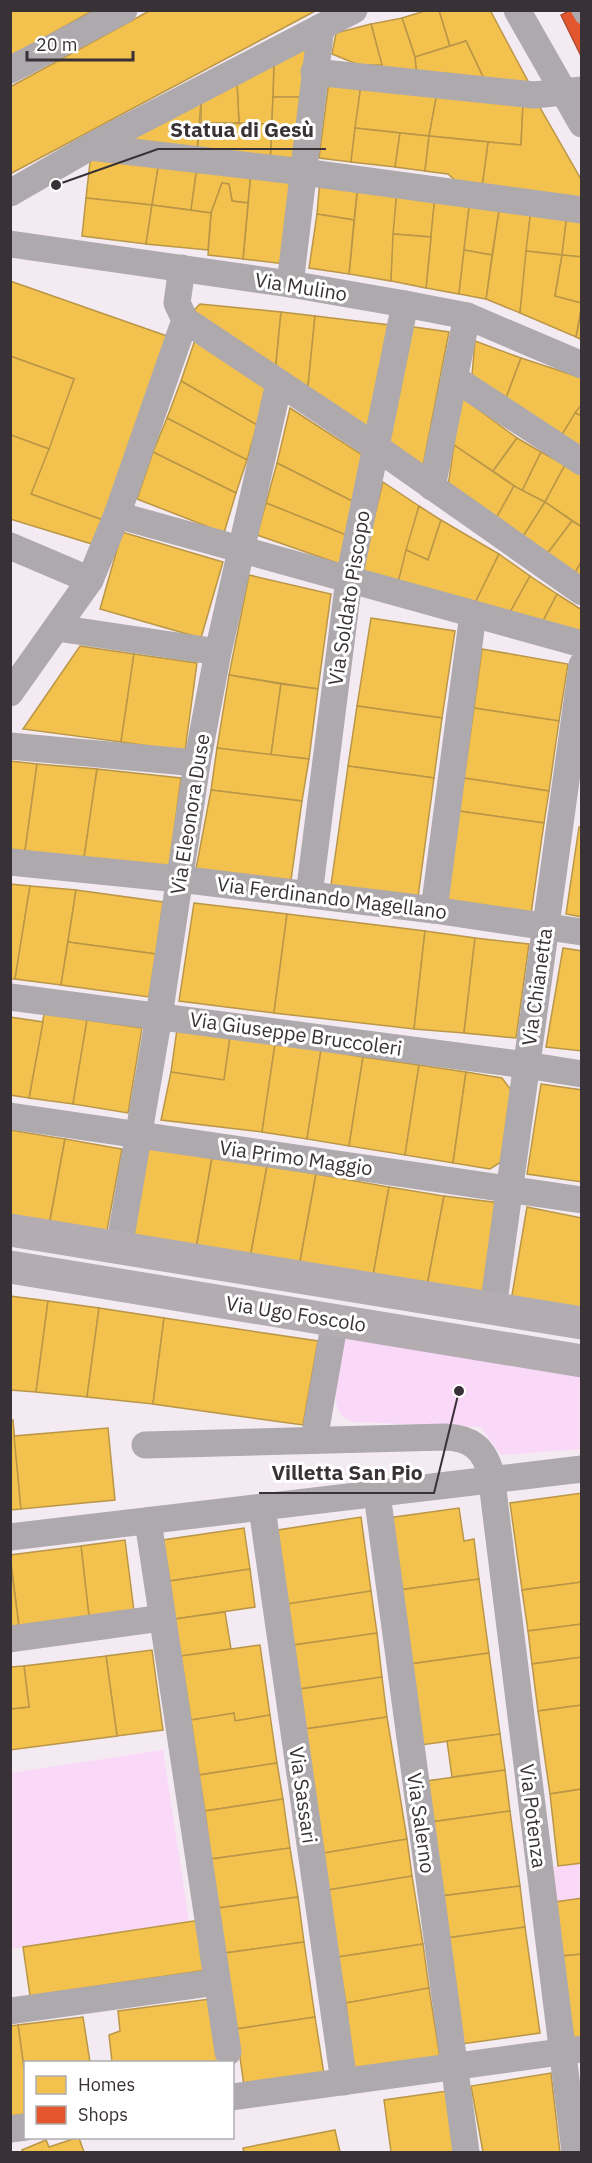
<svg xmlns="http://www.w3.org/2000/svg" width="592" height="2163" font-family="'IBM Plex Sans',sans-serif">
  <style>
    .green { fill: #fad9f8 }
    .homes { fill: #f2c14e; stroke: #ba9647; stroke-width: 1.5 }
    .shops { fill: #e4572e; stroke: #b04c31; stroke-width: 1.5 }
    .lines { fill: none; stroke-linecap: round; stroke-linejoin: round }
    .lane { stroke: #aea9ad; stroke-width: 14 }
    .street { stroke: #aea9ad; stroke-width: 27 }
    .primary { stroke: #b3adb1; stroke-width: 33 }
    .labels { text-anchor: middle; stroke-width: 6; stroke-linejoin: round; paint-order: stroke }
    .street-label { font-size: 20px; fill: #383237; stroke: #fff }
    .leader { fill: none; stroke: #383237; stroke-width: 2 }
    .callout-dot { fill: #383237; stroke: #fff; stroke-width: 2 }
    .callout-label { font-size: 21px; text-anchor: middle; font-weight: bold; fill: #383237; stroke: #fff; stroke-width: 6; stroke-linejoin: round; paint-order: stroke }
  </style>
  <rect width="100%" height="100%" fill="#f4eaf2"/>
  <g class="green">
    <path d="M348,1322l233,39v88l-80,6 -20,-28 -128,-5c-8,-4 -14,-7 -16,-16 -6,-23 6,-60 11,-84z"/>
    <polygon points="163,1750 189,1922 11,1949 10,1773"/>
    <polygon points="581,1863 581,1898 555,1902 545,1868"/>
  </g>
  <g class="homes">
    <polygon points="10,10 94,10 10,57"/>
    <polygon points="151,10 317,10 10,174 10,87"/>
    <polygon points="428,10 439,10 450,46 415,57 402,18"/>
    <polygon points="439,10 490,10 530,85 485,81 466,41 450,46"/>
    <polygon points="402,18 415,57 417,75 385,78 371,24"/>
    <polygon points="371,24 382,65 359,65 332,54 336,33"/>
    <polygon points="311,39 305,97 273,97 274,61"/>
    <polygon points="466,41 485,81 417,75 415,57"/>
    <polygon points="274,61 272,124 239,123 237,83"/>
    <polygon points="329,81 361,85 351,162 319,158"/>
    <polygon points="237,83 239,123 201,123 201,102"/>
    <polygon points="361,85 437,93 429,136 355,128"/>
    <polygon points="437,93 523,104 521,145 429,136"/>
    <polygon points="273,97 305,97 299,165 270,163"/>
    <polygon points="201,102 197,151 132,139"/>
    <polygon points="523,104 539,106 582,181 582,203 482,187 488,142 521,145"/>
    <polygon points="201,123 272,124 270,163 197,151"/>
    <polygon points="355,128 400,133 395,167 351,162"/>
    <polygon points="400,133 429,136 425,171 395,167"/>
    <polygon points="429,136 488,142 482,187 458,183 448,174 425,171"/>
    <polygon points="91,153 159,162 152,205 86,198"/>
    <polygon points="159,162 197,167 191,210 152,205"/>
    <polygon points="197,167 251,173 248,203 232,201 229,184 222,183 211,213 191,210"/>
    <polygon points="251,173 295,178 285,264 243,259"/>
    <polygon points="320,179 358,185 354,220 317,214"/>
    <polygon points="222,183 229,184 232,201 248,203 243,259 208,255 211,213"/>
    <polygon points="358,185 397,190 391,281 349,274"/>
    <polygon points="397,190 435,195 431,237 393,234"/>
    <polygon points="435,195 470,199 459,294 426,288"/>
    <polygon points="86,198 152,205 146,244 82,236"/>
    <polygon points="470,199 500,204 492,255 464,250"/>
    <polygon points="500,204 531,209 520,313 486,299"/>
    <polygon points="152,205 211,213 208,250 146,244"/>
    <polygon points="531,209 567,214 562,255 526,251"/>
    <polygon points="317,214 354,220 349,274 309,268"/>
    <polygon points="567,214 582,216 582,257 562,255"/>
    <polygon points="393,234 431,237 426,288 391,281"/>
    <polygon points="464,250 492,255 486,299 459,294"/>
    <polygon points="526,251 562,255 555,296 582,303 576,337 520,313"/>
    <polygon points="562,255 582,257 582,303 555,296"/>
    <polygon points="10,281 167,336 103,520 31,494 74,379 10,356"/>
    <polygon points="200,304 281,312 275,374 195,316 195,309"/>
    <polygon points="582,309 582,340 576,337"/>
    <polygon points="281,312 315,316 307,396 275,374"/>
    <polygon points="315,316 390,325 369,434 307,396"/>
    <polygon points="407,326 449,332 423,466 386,441"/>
    <polygon points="195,340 269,391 257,425 181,381"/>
    <polygon points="475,341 521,358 506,398 472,375"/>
    <polygon points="10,356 74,379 49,449 10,435"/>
    <polygon points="521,358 582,378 582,404 560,438 506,398"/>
    <polygon points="181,381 257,425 247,460 167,418"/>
    <polygon points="460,396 517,438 493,471 454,445"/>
    <polygon points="582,404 582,416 575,413"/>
    <polygon points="290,408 364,456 354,502 277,463"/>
    <polygon points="575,413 582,416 582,452 560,438"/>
    <polygon points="167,418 247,460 236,493 153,452"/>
    <polygon points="11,435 49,449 31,494 103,520 95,545 10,519"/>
    <polygon points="517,438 541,452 522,491 493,471"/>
    <polygon points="454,445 514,486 494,522 447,493"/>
    <polygon points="153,452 236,493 224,533 137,499"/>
    <polygon points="541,452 565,465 545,502 522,491"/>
    <polygon points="277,463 354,502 346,535 266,503"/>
    <polygon points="565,465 582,475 582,527 545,502"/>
    <polygon points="383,482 419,506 398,583 361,571"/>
    <polygon points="514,486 545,502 522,538 494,522"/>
    <polygon points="545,502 572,521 547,554 522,538"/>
    <polygon points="266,503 346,535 340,564 257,535"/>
    <polygon points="419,506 441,520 428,560 406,550"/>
    <polygon points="441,520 499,554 475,603 398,583 406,550 428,560"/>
    <polygon points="572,521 582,527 582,560 575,573 547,554"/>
    <polygon points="122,532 223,562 201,638 100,609"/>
    <polygon points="499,554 530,576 509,614 475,603"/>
    <polygon points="582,560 582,578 575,573"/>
    <polygon points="249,575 331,594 318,689 229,675"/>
    <polygon points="530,576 557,594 542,623 509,614"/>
    <polygon points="557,594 582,610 582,628 579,633 542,623"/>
    <polygon points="371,618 455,631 442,718 357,706"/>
    <polygon points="80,646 134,654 121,742 23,729"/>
    <polygon points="482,649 568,664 559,721 474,708"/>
    <polygon points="134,654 197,663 185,751 121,742"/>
    <polygon points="229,675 281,684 271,755 217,748"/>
    <polygon points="281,684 318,689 309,759 271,755"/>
    <polygon points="357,706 442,718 434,778 348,766"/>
    <polygon points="474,708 559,721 549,791 464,778"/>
    <polygon points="217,748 309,759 302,801 211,790"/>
    <polygon points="10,761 37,764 25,851 10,849"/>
    <polygon points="37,764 97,769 84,858 25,851"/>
    <polygon points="348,766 434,778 418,897 331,885"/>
    <polygon points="97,769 181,778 169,869 84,858"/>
    <polygon points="464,778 549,791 544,823 459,811"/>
    <polygon points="211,790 302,801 291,880 196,869"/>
    <polygon points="459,811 544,823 531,914 447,902"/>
    <polygon points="579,827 582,827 582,917 566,914"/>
    <polygon points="10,884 30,886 15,979 10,979"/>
    <polygon points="30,886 76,890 61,985 15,979"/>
    <polygon points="76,890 163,902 156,954 68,942"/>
    <polygon points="194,903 287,914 274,1013 179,1001"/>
    <polygon points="287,914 425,931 414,1029 274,1013"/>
    <polygon points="425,931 475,938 464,1033 414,1029"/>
    <polygon points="475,938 529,944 516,1038 464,1033"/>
    <polygon points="68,942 156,954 149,997 61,985"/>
    <polygon points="563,948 582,951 582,1051 546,1047"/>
    <polygon points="44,1014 87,1020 73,1104 29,1098"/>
    <polygon points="10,1017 43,1022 29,1098 10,1095"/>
    <polygon points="87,1020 142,1028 128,1113 73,1104"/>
    <polygon points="177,1029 230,1037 224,1080 171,1072"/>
    <polygon points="230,1037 275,1044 262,1132 161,1120 171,1072 224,1080"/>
    <polygon points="275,1044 321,1050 307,1139 262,1132"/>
    <polygon points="321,1050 363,1057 349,1146 307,1139"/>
    <polygon points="363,1057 419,1065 405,1155 349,1146"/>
    <polygon points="419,1065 466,1072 453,1163 405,1155"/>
    <polygon points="466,1072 502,1078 511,1090 501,1162 490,1169 453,1163"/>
    <polygon points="541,1084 582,1090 582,1182 527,1174"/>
    <polygon points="10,1130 65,1139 49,1226 10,1219"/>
    <polygon points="65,1139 122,1149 106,1236 49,1226"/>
    <polygon points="148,1146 212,1158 196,1249 132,1239"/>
    <polygon points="212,1158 267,1166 250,1258 196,1249"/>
    <polygon points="267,1166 316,1174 299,1267 250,1258"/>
    <polygon points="316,1174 389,1187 372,1281 299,1267"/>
    <polygon points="389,1187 444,1196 426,1291 372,1281"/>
    <polygon points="444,1196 501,1203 487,1302 426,1291"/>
    <polygon points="527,1207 582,1218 582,1320 510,1307"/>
    <polygon points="10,1296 48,1301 36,1392 10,1390"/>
    <polygon points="48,1301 99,1308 87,1397 36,1392"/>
    <polygon points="99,1308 164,1318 153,1404 87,1397"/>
    <polygon points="164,1318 318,1341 303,1425 153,1404"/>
    <polygon points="13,1420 21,1509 10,1510 10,1421"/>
    <polygon points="108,1428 115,1500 21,1509 14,1436"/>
    <polygon points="582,1493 582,1582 522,1590 510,1503"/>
    <polygon points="459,1508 464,1541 474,1539 479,1579 399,1590 388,1518"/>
    <polygon points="361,1517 371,1591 287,1604 278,1530"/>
    <polygon points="244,1528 250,1569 170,1581 163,1540"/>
    <polygon points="125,1540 134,1611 89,1617 81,1546"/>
    <polygon points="81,1546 89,1617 19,1627 10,1555"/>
    <polygon points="10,1557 19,1627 10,1628"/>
    <polygon points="250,1569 255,1607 175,1619 170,1581"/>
    <polygon points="479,1579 489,1653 410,1664 399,1590"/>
    <polygon points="582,1582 582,1624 528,1631 522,1590"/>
    <polygon points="371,1591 377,1633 294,1645 287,1604"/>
    <polygon points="225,1612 231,1649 181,1656 175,1619"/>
    <polygon points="582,1624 582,1657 532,1664 528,1631"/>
    <polygon points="377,1633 382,1677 300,1689 294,1645"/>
    <polygon points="260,1645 270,1715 235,1721 234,1713 191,1720 181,1656"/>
    <polygon points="152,1650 163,1730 117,1736 106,1656"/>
    <polygon points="489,1653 500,1734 421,1745 410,1664"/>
    <polygon points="106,1656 117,1736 10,1750 10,1709 29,1707 24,1666"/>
    <polygon points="582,1657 582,1705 538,1711 532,1664"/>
    <polygon points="24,1666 29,1707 10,1709 10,1667"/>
    <polygon points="382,1677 387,1717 305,1729 300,1689"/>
    <polygon points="582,1705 582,1789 550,1794 538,1711"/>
    <polygon points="234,1713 235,1721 270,1715 277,1763 199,1775 191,1720"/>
    <polygon points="387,1717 407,1839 324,1853 305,1729"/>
    <polygon points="500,1734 505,1770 452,1777 447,1741"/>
    <polygon points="277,1763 283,1799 205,1811 199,1775"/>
    <polygon points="505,1770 510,1811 431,1822 426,1781"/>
    <polygon points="582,1789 582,1863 558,1866 550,1794"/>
    <polygon points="283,1799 290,1848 211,1859 205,1811"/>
    <polygon points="510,1811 520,1886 441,1896 431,1822"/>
    <polygon points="407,1839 412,1876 328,1890 324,1853"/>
    <polygon points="290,1848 298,1897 218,1908 211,1859"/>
    <polygon points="412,1876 423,1944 338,1957 328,1890"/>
    <polygon points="520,1886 525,1927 447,1938 441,1896"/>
    <polygon points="298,1897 304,1942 225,1953 218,1908"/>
    <polygon points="582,1898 582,1954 562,1956 555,1902"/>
    <polygon points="200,1920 207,1970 30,1996 23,1947"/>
    <polygon points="525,1927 540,2033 462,2044 447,1938"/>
    <polygon points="304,1942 315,2017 236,2029 225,1953"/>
    <polygon points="423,1944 429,1988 346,2003 338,1957"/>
    <polygon points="582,1954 582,2042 573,2043 562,1956"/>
    <polygon points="429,1988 440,2058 354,2072 346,2003"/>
    <polygon points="210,1999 219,2062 112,2062 109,2035 120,2031 118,2011"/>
    <polygon points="83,2017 90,2062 26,2062 26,2083 18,2025"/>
    <polygon points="315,2017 324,2074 244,2086 236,2029"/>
    <polygon points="18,2025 26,2083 26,2114 10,2116 10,2026"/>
    <polygon points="551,2073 560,2152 483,2152 471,2086"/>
    <polygon points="447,2091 456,2152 391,2152 384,2100"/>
    <polygon points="335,2130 340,2152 244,2152 243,2148"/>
    <polygon points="76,2138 79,2138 84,2152 23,2152 22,2150 46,2140 49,2147"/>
  </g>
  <polygon class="shops" points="571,10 582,10 581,56 561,15"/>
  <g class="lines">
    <polyline class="lane" points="578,10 582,17"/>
    <g class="street">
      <polyline points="517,10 582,124"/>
      <polyline points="10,70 124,10"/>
      <polyline points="314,72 534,95 582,90"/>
      <polyline points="90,147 303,172 582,210"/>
      <polyline points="10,193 90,147 354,10"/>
      <polyline points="10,244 290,284 405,304 467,316 582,365"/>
      <polyline points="290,284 321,27"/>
      <polyline points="185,320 376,447 582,592"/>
      <polyline points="454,378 582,462"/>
      <polyline points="432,487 467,316"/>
      <polyline points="117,515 582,644"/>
      <polyline points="10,546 90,580"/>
      <polyline points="57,628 218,652"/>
      <polyline points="10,693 90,580 117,515 185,320 177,303 182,268"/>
      <polyline points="10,746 197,763"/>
      <polyline points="10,862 179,879 434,910 582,932"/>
      <polyline points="309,895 349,579 405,304"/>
      <polyline points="434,910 473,614"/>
      <polyline points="10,997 526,1065 582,1074"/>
      <polyline points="10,1116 582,1200"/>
      <polyline points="119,1248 159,1016 197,763 218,652 279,383"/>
      <polyline points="493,1308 582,665"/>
      <polyline points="314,1440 335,1320"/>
      <path d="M145,1445l300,-8c26,1 39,11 46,37l84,678"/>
      <polyline points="377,1494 466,2152"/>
      <polyline points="262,1508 344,2082"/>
      <polyline points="148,1521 228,2052"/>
      <polyline points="10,1537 582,1469"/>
      <polyline points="10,1639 162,1618"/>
      <polyline points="10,2011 217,1982"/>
      <polyline points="232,2097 582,2049"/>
      <polyline points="10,2129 26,2127"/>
    </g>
    <g class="primary">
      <polyline points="10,1230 582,1323"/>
      <polyline points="10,1267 582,1361"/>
    </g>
  </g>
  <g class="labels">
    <g class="street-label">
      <text transform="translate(301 287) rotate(9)" y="7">Via Mulino</text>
      <text transform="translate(349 598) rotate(-81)" y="7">Via Soldato Piscopo</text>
      <text transform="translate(190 814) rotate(-81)" y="7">Via Eleonora Duse</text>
      <text transform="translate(332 898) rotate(7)" y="7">Via Ferdinando Magellano</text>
      <text transform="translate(537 987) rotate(-82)" y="7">Via Chianetta</text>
      <text transform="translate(296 1034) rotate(8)" y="7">Via Giuseppe Bruccoleri</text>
      <text transform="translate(296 1158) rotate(8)" y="7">Via Primo Maggio</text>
      <text transform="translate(296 1314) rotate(9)" y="7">Via Ugo Foscolo</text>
      <text transform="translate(303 1795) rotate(82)" y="7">Via Sassari</text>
      <text transform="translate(533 1816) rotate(83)" y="7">Via Potenza</text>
      <text transform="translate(421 1823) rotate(82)" y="7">Via Salerno</text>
    </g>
  </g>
  <path class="leader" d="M56 185L158 149H326M459 1391L434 1493H259"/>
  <g class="callout-dot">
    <circle cx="56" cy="185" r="6"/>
    <circle cx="459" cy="1391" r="6"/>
  </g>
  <g class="callout-label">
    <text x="242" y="137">Statua di Gesù</text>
    <text x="347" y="1480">Villetta San Pio</text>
  </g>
  <rect width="592" height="2163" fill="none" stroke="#383237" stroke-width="24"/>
  <rect x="24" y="2061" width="210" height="78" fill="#ffffff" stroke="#afadaf" stroke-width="1.5"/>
  <rect x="36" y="2076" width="30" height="18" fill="#f2c14e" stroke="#afadaf" stroke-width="1.5"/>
  <text x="78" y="2091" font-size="18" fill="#383237">Homes</text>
  <rect x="36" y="2106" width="30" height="18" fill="#e4572e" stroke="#afadaf" stroke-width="1.5"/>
  <text x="78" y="2121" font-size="18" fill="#383237">Shops</text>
  <path d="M27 51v9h106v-9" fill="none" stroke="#383237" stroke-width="3"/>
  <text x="36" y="51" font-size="18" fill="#383237" stroke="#ffffff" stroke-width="4.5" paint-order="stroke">20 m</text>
</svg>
